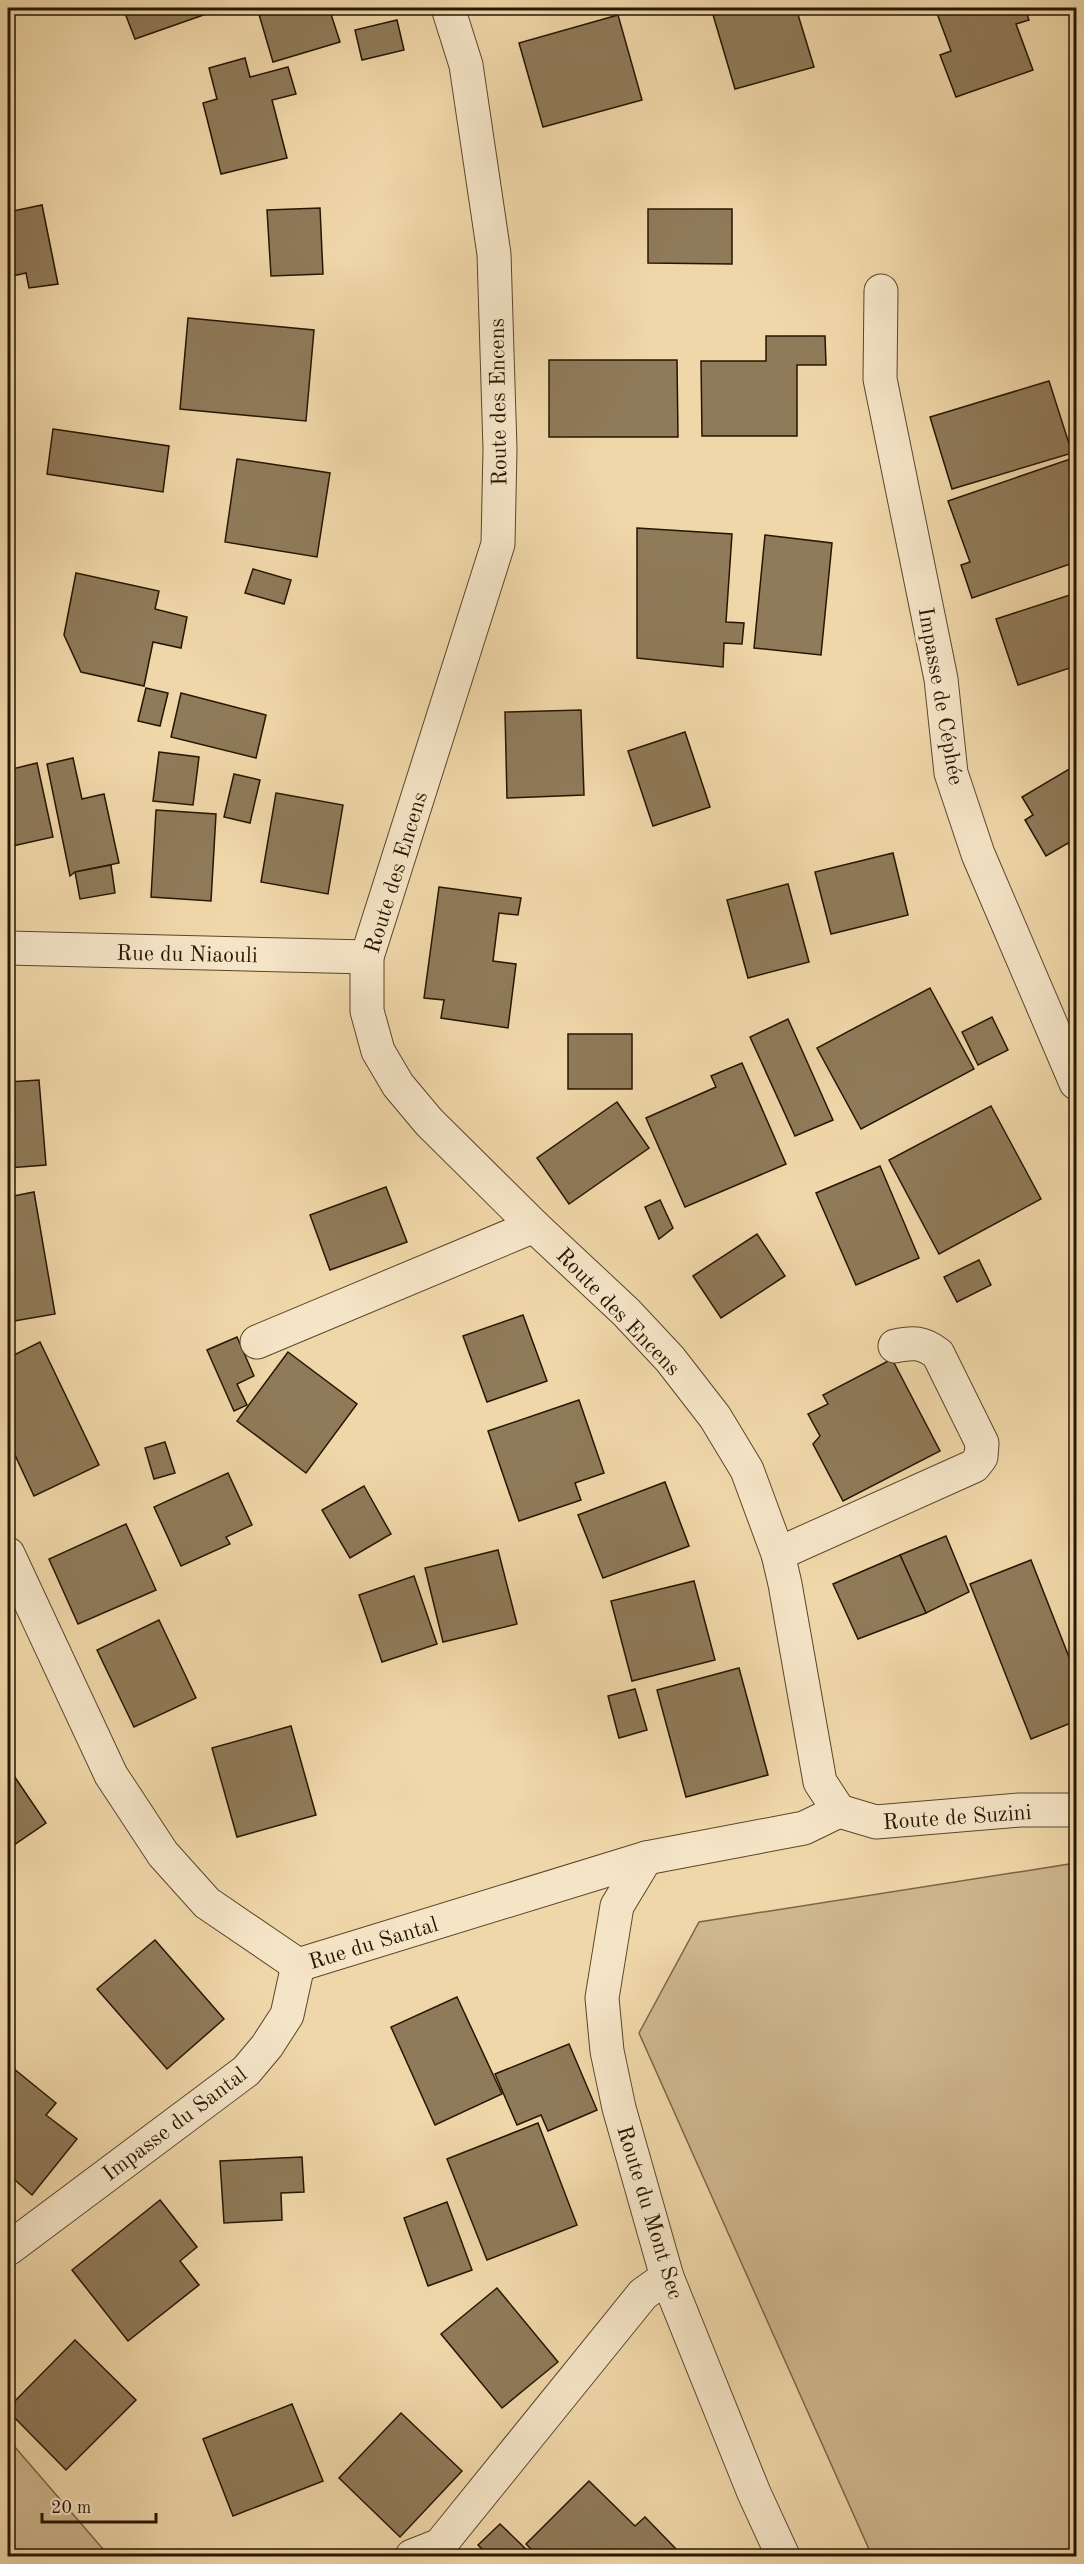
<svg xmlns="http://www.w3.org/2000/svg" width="1084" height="2564" font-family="'Old Standard TT',serif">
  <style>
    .green { fill: #ceb68d; stroke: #7a6648; stroke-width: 1.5 }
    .building { fill: #8f7a59; stroke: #261602; stroke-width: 1.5 }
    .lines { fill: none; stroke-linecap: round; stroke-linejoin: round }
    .minor-casing { stroke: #58462c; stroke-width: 35 }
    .minor { stroke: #f5e5c7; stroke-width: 33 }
    .labels { text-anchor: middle; stroke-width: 6; stroke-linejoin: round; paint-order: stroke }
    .street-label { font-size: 22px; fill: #261602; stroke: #f5e5c7 }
  </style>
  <rect width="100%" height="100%" fill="#f0d7a9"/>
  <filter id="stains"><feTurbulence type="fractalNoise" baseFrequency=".00333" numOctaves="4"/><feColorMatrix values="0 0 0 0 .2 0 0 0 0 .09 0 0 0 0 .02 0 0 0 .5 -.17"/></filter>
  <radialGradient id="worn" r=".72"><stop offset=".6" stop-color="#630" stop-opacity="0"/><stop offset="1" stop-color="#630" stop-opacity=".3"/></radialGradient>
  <g class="green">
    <polygon points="1076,1863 1076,2556 872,2556 639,2033 699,1922"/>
    <polygon points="8,2439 109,2556 8,2556"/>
  </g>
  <g class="building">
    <polygon points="123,8 211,8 212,12 135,39"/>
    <polygon points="270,8 329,8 340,42 273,62 258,11"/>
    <polygon points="711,8 796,8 814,67 735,89"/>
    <polygon points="935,8 1025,8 1029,20 1016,24 1033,70 956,97 940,55 951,51"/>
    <polygon points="618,15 642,100 543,127 519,43"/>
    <polygon points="397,20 404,50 362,60 355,30"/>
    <polygon points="245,58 250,77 288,67 296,94 272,100 287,158 221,174 203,103 217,99 209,68"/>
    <polygon points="42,205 58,284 29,288 26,273 8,277 8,212"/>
    <polygon points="320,208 323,274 271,276 267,210"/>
    <polygon points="648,209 732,209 732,264 648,263"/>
    <polygon points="188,318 314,330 306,421 180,409"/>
    <polygon points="766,336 825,336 826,365 797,365 797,436 702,436 701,361 766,361"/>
    <polygon points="8,350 14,351 12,388 8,387"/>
    <polygon points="549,360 677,360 678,437 549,437"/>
    <polygon points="1049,381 1072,453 952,489 930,417"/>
    <polygon points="53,429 169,446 163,492 47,474"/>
    <polygon points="1076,457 1076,562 972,598 961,565 970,562 948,501"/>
    <polygon points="237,459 330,473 317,557 225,542"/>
    <polygon points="637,528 732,534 726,622 744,623 742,644 724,643 723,667 637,658"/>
    <polygon points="765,535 832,543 821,655 754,648"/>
    <polygon points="253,569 291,580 284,604 245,593"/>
    <polygon points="76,573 159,591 155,609 187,617 181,648 153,642 144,686 81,672 64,635"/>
    <polygon points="1076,593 1076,666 1018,685 996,619"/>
    <polygon points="146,688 168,693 160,726 138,721"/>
    <polygon points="181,693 266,715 256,758 171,737"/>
    <polygon points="581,710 584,795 507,798 505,712"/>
    <polygon points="685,732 710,807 653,826 628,751"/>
    <polygon points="159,752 199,757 193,805 153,801"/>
    <polygon points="73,758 82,799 104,794 119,863 75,872 70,876 47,764"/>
    <polygon points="37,763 53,837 8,847 8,770"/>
    <polygon points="1076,765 1076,858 1068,843 1046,856 1025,820 1033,815 1022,797"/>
    <polygon points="234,774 260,780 250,823 224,817"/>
    <polygon points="276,793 343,805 328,894 261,882"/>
    <polygon points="156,810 216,814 211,901 151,897"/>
    <polygon points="893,853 908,915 831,934 815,872"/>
    <polygon points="111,865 115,893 80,899 75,872"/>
    <polygon points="788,884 809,962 748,978 727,900"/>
    <polygon points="439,887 521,898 518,915 499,913 493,961 516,964 508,1028 441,1018 444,1000 424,998"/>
    <polygon points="930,988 974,1069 861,1129 817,1048"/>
    <polygon points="992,1017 1008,1050 978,1065 962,1032"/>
    <polygon points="788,1019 833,1120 795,1136 750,1037"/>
    <rect x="568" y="1034" width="64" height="55"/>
    <polygon points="742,1063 786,1164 685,1207 646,1118 716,1087 711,1076"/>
    <polygon points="39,1080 46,1165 8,1168 8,1082"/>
    <polygon points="617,1102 649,1148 569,1204 537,1158"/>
    <polygon points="991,1106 1041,1199 939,1254 889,1160"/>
    <polygon points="880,1166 919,1258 856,1285 816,1193"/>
    <polygon points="386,1187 407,1242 330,1270 310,1215"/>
    <polygon points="34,1192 55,1314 8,1322 8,1197"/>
    <polygon points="660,1200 673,1228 659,1239 645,1207"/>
    <polygon points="757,1234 785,1276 721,1318 693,1276"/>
    <polygon points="979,1260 991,1285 957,1302 944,1277"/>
    <polygon points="523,1315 547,1381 487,1402 463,1336"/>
    <polygon points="237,1337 254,1376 237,1384 247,1405 234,1411 207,1350"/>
    <polygon points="40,1342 99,1465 34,1496 8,1440 8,1358"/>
    <polygon points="288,1352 357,1404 306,1473 237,1421"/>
    <polygon points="892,1359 940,1451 843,1501 813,1444 820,1436 808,1414 828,1404 823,1395"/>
    <polygon points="579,1400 604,1473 575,1483 581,1500 519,1521 488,1431"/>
    <polygon points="165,1442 175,1473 154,1479 145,1448"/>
    <polygon points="228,1473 252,1525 226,1537 230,1544 181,1566 154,1507"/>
    <polygon points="665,1482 689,1546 603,1578 578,1515"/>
    <polygon points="364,1486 391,1534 350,1558 322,1510"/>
    <polygon points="126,1524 156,1590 78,1624 49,1559"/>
    <polygon points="946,1536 969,1592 926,1613 900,1555"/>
    <polygon points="498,1550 517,1624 443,1642 425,1568"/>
    <polygon points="900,1555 926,1613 858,1639 833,1584"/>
    <polygon points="1031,1560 1076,1675 1076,1721 1031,1739 970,1584"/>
    <polygon points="414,1576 437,1644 382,1662 359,1595"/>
    <polygon points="694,1581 715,1660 632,1681 611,1601"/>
    <polygon points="159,1620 196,1698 134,1727 97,1650"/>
    <polygon points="739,1668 768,1775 686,1797 657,1690"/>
    <polygon points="635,1689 647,1730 619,1738 608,1696"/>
    <polygon points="291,1726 316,1815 237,1837 212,1748"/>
    <polygon points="8,1767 46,1823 8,1849"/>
    <polygon points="155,1940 224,2019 167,2069 97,1989"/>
    <polygon points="457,1997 502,2094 435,2125 391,2027"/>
    <polygon points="569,2044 597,2110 548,2131 541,2115 517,2125 495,2074"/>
    <polygon points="8,2064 56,2103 46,2115 77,2139 32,2195 8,2174"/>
    <polygon points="538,2123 577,2225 487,2260 447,2159"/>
    <polygon points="302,2157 304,2192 281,2193 282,2220 224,2223 220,2161"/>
    <polygon points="160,2200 197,2247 180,2261 199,2285 128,2341 72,2270"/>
    <polygon points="447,2202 472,2270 428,2286 404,2218"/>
    <polygon points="497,2288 558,2362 502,2408 441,2334"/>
    <polygon points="75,2340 136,2400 66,2470 8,2411 8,2408"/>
    <polygon points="292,2404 323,2481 233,2516 203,2439"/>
    <polygon points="401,2413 462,2471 400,2537 339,2478"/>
    <polygon points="589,2481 635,2526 645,2517 677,2550 671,2556 538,2556 526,2544"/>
    <polygon points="500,2524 530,2553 527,2556 489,2556 478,2545"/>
  </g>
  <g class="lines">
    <defs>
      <g id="minor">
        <polyline points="448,8 466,65 494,254 500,449 498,544 367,957 367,1011 378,1051 398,1085 429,1122 534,1226 626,1312 670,1359 715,1417 747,1470 778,1554 785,1584 820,1782 839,1811"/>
        <polyline points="881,291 880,379 941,679 951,773 978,854 1076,1083"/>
        <polyline points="8,948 367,957"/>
        <polyline points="257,1342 534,1226"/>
        <polyline points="8,1554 111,1775 163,1854 207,1903 298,1965"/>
        <path d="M778,1554l196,-88 7,-9 1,-14 -44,-89c-15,-12 -25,-12 -43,-8"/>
        <polyline points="839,1811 876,1822 1020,1810 1076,1810"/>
        <polyline points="646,1858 617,1906 602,1998 607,2051 619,2108 667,2277 754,2493 783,2556"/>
        <polyline points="298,1965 646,1858 804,1828 839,1811"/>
        <polyline points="8,2249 246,2071 267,2046 287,2015 298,1965"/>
        <polyline points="412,2556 440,2545 643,2294 667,2277"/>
      </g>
    </defs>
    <use href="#minor" class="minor-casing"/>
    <use href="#minor" class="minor"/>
  </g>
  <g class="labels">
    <g class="street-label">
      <text transform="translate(497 402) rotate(-91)" y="8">Route des Encens</text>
      <text transform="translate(942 696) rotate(80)" y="8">Impasse de Céphée</text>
      <text transform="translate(395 872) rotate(-73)" y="8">Route des Encens</text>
      <text transform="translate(187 953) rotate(1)" y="8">Rue du Niaouli</text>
      <text transform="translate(619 1311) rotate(46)" y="8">Route des Encens</text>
      <text transform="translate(957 1816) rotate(-4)" y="8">Route de Suzini</text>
      <text transform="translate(373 1942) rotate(-17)" y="8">Rue du Santal</text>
      <text transform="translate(174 2123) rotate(-37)" y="8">Impasse du Santal</text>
      <text transform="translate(651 2212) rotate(73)" y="8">Route du Mont Sec</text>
    </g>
  </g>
  <rect width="1084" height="2564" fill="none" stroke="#f0d7a9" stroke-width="30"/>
  <rect x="9" y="9" width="1066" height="2546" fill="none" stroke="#261602" stroke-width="3"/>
  <rect x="15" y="15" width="1054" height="2534" fill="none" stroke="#261602" stroke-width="1.5"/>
  <path d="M42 2513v9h114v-9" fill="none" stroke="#261602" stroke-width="3"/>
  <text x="51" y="2513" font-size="18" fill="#261602" stroke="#f5e5c7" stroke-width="4.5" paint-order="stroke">20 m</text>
  <rect width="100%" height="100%" filter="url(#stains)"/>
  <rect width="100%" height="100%" fill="url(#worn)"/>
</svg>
